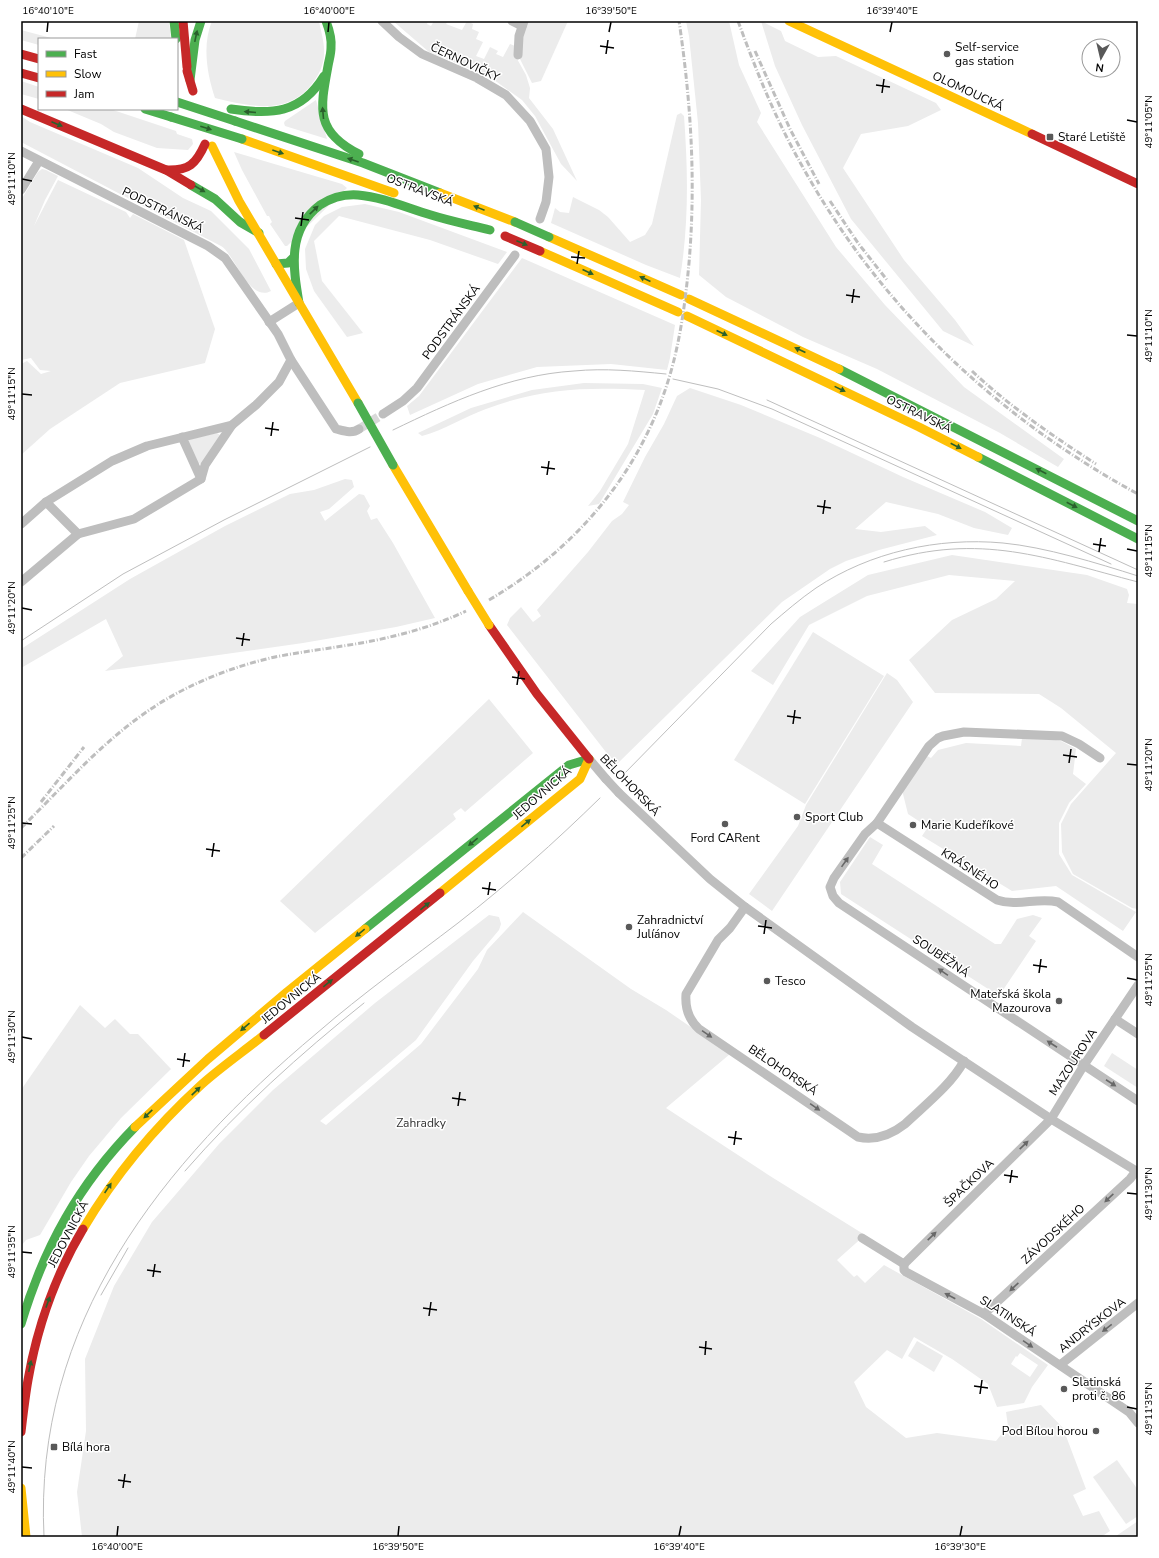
<svg xmlns="http://www.w3.org/2000/svg" width="1159" height="1558" font-family="'Nunito Sans',sans-serif">
  <style>
    .green { fill: #ececec; fill-rule: evenodd }
    .lines { fill: none; stroke-linecap: round; stroke-linejoin: round }
    .street-tunnel { stroke: #d9d9d9; stroke-width: 9; stroke-dasharray: 9 4.5; stroke-linecap: butt }
    .street { stroke: #bebebe; stroke-width: 9 }
    .fast { stroke: #4caf50; stroke-width: 9 }
    .slow { stroke: #ffc107; stroke-width: 9 }
    .jam { stroke: #c62828; stroke-width: 9 }
    .tram { stroke: #bebebe; stroke-width: 1 }
    .rail { stroke: #bebebe; stroke-width: 3; stroke-dasharray: 6 2 1 2; stroke-linecap: butt }
    .street-bridge { stroke: #bebebe; stroke-width: 9 }
    .fast-bridge { stroke: #4caf50; stroke-width: 9 }
    .slow-bridge { stroke: #ffc107; stroke-width: 9 }
    .jam-bridge { stroke: #c62828; stroke-width: 9 }
    .oneway { fill: #2a602c }
    .oneway2 { fill: #686868 }
    .ticks { fill: none; stroke: #000; stroke-width: 1.5 }
    .poi-dot { fill: #595959; stroke: #fff; stroke-width: 1.5 }
    .labels { text-anchor: middle; stroke-width: 3; stroke-linejoin: round; paint-order: stroke }
    .poi-label { font-size: 12px; fill: #000; stroke: #fff; text-anchor: start }
    .street-label { font-size: 12px; fill: #000; stroke: #fff }
    .park-label { font-size: 12px; fill: #333; stroke: #fff }
    .neatline { fill: none; stroke: #000; stroke-width: 1.5 }
    .ticks-label { font-size: 10px; text-anchor: middle; fill: #000 }
  </style>
  <rect width="100%" height="100%" fill="#fff"/>
  <g class="green">
    <polygon points="139,21 169,21 171,39 135,39"/>
    <path d="M212,21h107c2,11 6,23 5,33 0,11 -6,23 -13,31 -25,31 -62,21 -96,13 -8,-24 -13,-53 -3,-77z"/>
    <polygon points="393,21 428,21 427,24 431,26 434,21 448,21 446,24 462,30 467,21 473,24 472,29 479,32 476,39 483,42 476,56 484,59 490,47 498,51 496,54 503,57 510,44 518,47 516,57 526,75 530,88 529,98 553,129 577,181 561,164 535,116 522,100 490,77 429,52"/>
    <polygon points="528,21 568,21 541,81 532,83 519,57 521,36"/>
    <polygon points="686,21 729,21 739,65 761,113 757,122 836,247 885,305 964,387 1064,459 1058,467 1000,433 877,369 803,337 726,297 699,275 701,200 698,123 689,36"/>
    <polygon points="761,21 781,31 785,41 818,57 836,56 936,103 941,110 908,126 861,134 843,168 904,260 955,320 974,346 943,331 851,219 802,125 775,66"/>
    <polygon points="21,30 55,39 39,39 39,45 21,40"/>
    <polygon points="21,81 39,87 39,99 21,94"/>
    <polygon points="316,100 327,139 285,126 284,123 285,121"/>
    <polygon points="65,109 110,109 176,131 177,134 192,139 193,144 188,150 157,148 114,132 101,124"/>
    <path d="M681,113l3,3c4,54 5,108 -4,162l-34,-13 -95,-42 4,-15 5,4 9,1 4,-16 26,13 9,7 22,25 15,-7 7,-11 25,-109z"/>
    <path d="M21,116l9,6 108,46 45,30 28,13 38,38 22,42c-22,12 -37,-38 -50,-45 -67,-34 -133,-69 -200,-104z"/>
    <polygon points="234,152 342,184 347,188 287,246 285,246 270,224 272,222 269,216 267,216 242,170"/>
    <polygon points="42,169 46,170 58,176 45,200 34,226 58,180 126,212 130,218 133,214 184,240 215,329 205,363 120,383 50,429 21,455 21,364 27,361 41,374 51,371 40,370 31,358 21,360 21,200 38,172"/>
    <polygon points="365,204 399,212 507,252 498,264 430,240 339,216 314,241 322,281 363,333 347,337 314,291 306,269 305,249 315,225 324,216 342,207"/>
    <polygon points="522,258 675,325 670,358 667,370 611,364 537,367 478,384 410,415 407,406 419,396"/>
    <path d="M584,383l59,1 19,4 -9,26 -54,90 -11,2 12,-15 28,-47 17,-54c-58,-3 -104,-2 -159,19 -22,8 -42,21 -64,27l-4,-3 53,-25 61,-18z"/>
    <polygon points="690,388 741,405 820,438 903,477 985,512 1012,528 1008,535 974,528 938,514 886,502 855,529 881,532 925,526 937,535 879,550 846,561 830,569 782,602 616,765 507,625 510,618 521,607 533,622 541,616 537,610 588,552 612,521 622,514 629,505 623,502 645,457 664,424 677,396"/>
    <polygon points="217,433 220,435 220,437 202,464 197,463 188,441 191,439"/>
    <polygon points="345,479 352,480 354,487 329,509 320,512 325,521 359,494 364,495 370,506 367,511 371,520 377,518 393,543 435,618 396,627 303,643 105,671 123,656 106,619 21,668 21,649 130,579 225,526 290,494 314,490"/>
    <polygon points="952,555 1087,575 1127,589 1129,595 1127,603 1138,604 1138,909 1132,908 1073,874 1062,852 1061,824 1071,804 1116,753 1061,708 1039,694 935,693 909,660 952,620 996,599 1015,581 949,575 867,596 809,625 773,685 751,671 800,617 868,575"/>
    <polygon points="813,632 884,676 805,804 734,760"/>
    <polygon points="887,673 897,680 913,702 772,911 749,894 798,826 806,805"/>
    <polygon points="489,699 533,753 465,812 461,808 453,814 456,819 315,933 280,901"/>
    <polygon points="1022,738 1050,739 1061,741 1076,749 1073,774 1086,784 1069,803 1059,823 1059,854 1072,875 1136,912 1123,931 1056,886 1012,891 922,836 928,827 908,814 902,790 927,756 931,758 938,750 966,743 1021,746"/>
    <polygon points="870,837 883,845 872,864 995,944 1001,944 1017,919 1033,915 1042,918 1029,936 1036,941 999,996 841,894 840,882"/>
    <path d="M523,912l108,77 35,21 64,44 -64,54 104,68 95,59 -28,25 17,17 3,-2 8,8 19,-18 97,54 67,46 -16,22 -8,16 -27,4 -9,-23 -36,-25 -38,-22 -12,22 -15,-9 -33,32 12,25 40,31 31,-5 59,8 12,-15 -2,-14 35,-7 22,23 23,61 -13,6 10,21 16,-5 11,20 -9,6h-1019l-5,-45 9,-61 -1,-72 29,-73 38,-64 67,-78 54,-54 102,-87 114,-88 10,2 2,7 -2,6 -26,31 -57,79 -96,81 6,4 95,-81 57,-75 9,-19zM1020,1353l18,12 -8,12 -19,-13 5,-8 1,1z"/>
    <polygon points="80,1005 105,1028 115,1019 130,1034 138,1034 171,1069 121,1118 89,1156 71,1182 40,1235 26,1240 21,1246 21,1090"/>
    <polygon points="1112,1053 1138,1070 1138,1088 1104,1066"/>
    <polygon points="917,1341 943,1356 934,1372 908,1356"/>
    <polygon points="1117,1460 1138,1490 1138,1516 1126,1524 1093,1477"/>
    <polygon points="1138,1521 1138,1537 1117,1537 1116,1536"/>
  </g>
  <g class="lines">
    <polyline class="street-tunnel" points="359,429 383,414"/>
    <g class="street">
      <polyline points="382,21 399,37 422,54 477,78 506,95 530,121 546,149 549,177 546,202 540,219"/>
      <polyline points="512,21 522,26"/>
      <polyline points="518,55 519,36 524,21"/>
      <path d="M21,151l187,95 17,12 53,76 13,26 45,69c8,2 16,5 23,0"/>
      <polyline points="21,190 39,161"/>
      <polyline points="269,322 299,303"/>
      <polyline points="383,414 403,401 417,388 515,255"/>
      <polyline points="182,437 201,479"/>
      <polyline points="46,502 78,534"/>
      <polyline points="21,524 46,502 112,461 147,446 232,425 256,405 279,382 291,360"/>
      <polyline points="21,582 78,534 134,519 201,479 205,465 232,425"/>
      <polyline points="1100,758 1079,744 1062,736 964,732 943,736 938,738 929,746 877,823 865,834 834,878 830,887 833,896 839,903 1138,1101"/>
      <polyline points="589,759 606,779"/>
      <polyline points="619,793 710,879 745,907 912,1027 1051,1119 1138,1172"/>
      <path d="M877,823l120,77c21,7 40,-3 61,2l80,55"/>
      <path d="M745,907l-15,21 -12,12 -32,54c-1,13 2,25 13,35l159,108c18,4 33,-2 47,-13 20,-19 46,-39 59,-63"/>
      <polyline points="1115,1019 1138,1034"/>
      <polyline points="862,1238 904,1264"/>
      <polyline points="904,1264 1051,1119 1084,1065 1138,985"/>
      <polyline points="904,1264 904,1270 906,1272 984,1314 1129,1412 1138,1423"/>
      <polyline points="984,1314 1130,1179 1136,1171"/>
      <polyline points="1060,1365 1138,1303"/>
    </g>
    <g class="fast">
      <polyline points="174,21 176,39"/>
      <path d="M326,21c3,8 6,18 5,27 0,6 -2,12 -3,18 -8,43 -13,66 31,88"/>
      <polyline points="190,80 195,40 201,21"/>
      <polyline points="145,109 171,117"/>
      <path d="M231,109c40,6 70,5 93,-33"/>
      <polyline points="235,121 363,163 440,193"/>
      <polyline points="191,185 215,199 240,222 259,233"/>
      <polyline points="276,264 288,263 294,257"/>
      <path d="M299,303c-6,-36 -12,-73 21,-98 11,-7 25,-11 38,-10 25,2 49,13 73,20 19,6 39,10 59,15"/>
      <polyline points="839,369 1138,521"/>
      <polyline points="978,457 1138,539"/>
      <polyline points="365,929 569,765 589,759"/>
      <path d="M21,1324c23,-77 58,-140 114,-197"/>
    </g>
    <g class="slow">
      <polyline points="789,21 1032,134"/>
      <polyline points="242,139 394,193"/>
      <polyline points="212,146 239,201 358,403"/>
      <polyline points="440,193 515,222"/>
      <polyline points="549,237 681,295"/>
      <polyline points="540,251 678,312"/>
      <polyline points="689,299 839,369"/>
      <polyline points="687,316 919,427 978,457"/>
      <polyline points="393,465 468,591"/>
      <polyline points="440,893 580,779 589,759"/>
      <polyline points="135,1127 208,1059 287,992 365,929"/>
      <path d="M83,1229c32,-54 72,-102 118,-144 20,-18 42,-33 63,-50"/>
      <polyline points="21,1488 26,1537"/>
    </g>
    <g class="jam">
      <polyline points="183,21 187,67"/>
      <polyline points="21,54 39,59"/>
      <polyline points="187,71 193,91"/>
      <polyline points="21,73 39,78"/>
      <polyline points="21,109 166,170 191,185"/>
      <polyline points="1032,134 1138,184"/>
      <path d="M166,170c23,1 30,-6 39,-26"/>
      <polyline points="489,625 537,694 589,759"/>
      <polyline points="264,1035 440,893"/>
      <path d="M21,1432c2,-17 4,-35 7,-52 9,-52 28,-106 55,-151"/>
    </g>
    <g class="tram">
      <polyline points="673,379 718,389 772,409 1111,564"/>
      <polyline points="767,400 1138,570"/>
      <path d="M393,430c58,-28 116,-55 181,-59 31,-3 61,0 92,3"/>
      <path d="M884,562c96,-30 162,-4 254,20"/>
      <polyline points="21,641 123,574 224,520 370,447"/>
      <path d="M622,776l149,-152c14,-12 29,-25 45,-36 54,-36 122,-51 187,-45 42,4 94,20 135,33"/>
      <path d="M185,1171c54,-62 115,-117 179,-168"/>
      <polyline points="101,1295 128,1248"/>
      <path d="M44,1537c-11,-214 118,-374 273,-504 45,-39 94,-74 141,-110 50,-39 97,-81 142,-125"/>
    </g>
    <g class="rail">
      <path d="M738,21c18,49 37,97 63,143 78,142 195,253 337,330"/>
      <polyline points="755,51 790,129 819,184"/>
      <polyline points="830,201 858,243 887,280"/>
      <path d="M972,371c37,35 81,65 124,93"/>
      <path d="M489,600c92,-54 159,-136 185,-240 8,-32 12,-65 15,-97 7,-82 2,-161 -10,-242"/>
      <polyline points="41,802 84,747"/>
      <path d="M21,828c40,-39 78,-83 124,-115 38,-27 85,-46 130,-56 40,-8 80,-11 119,-21 25,-6 49,-14 72,-25"/>
      <polyline points="21,858 54,826"/>
    </g>
    <polyline class="street-bridge" points="606,779 619,793"/>
    <g class="fast-bridge">
      <polyline points="177,102 235,121"/>
      <polyline points="171,117 242,139"/>
      <polyline points="515,222 549,237"/>
      <polyline points="358,403 393,465"/>
    </g>
    <polyline class="slow-bridge" points="468,591 489,625"/>
    <polyline class="jam-bridge" points="505,236 540,251"/>
  </g>
  <defs><path id="oneway-solid" d="M-6-.8H1V-3.2L6.5 0L1 3.2V.8H-6Z"/></defs>
  <g class="oneway">
    <use href="#oneway-solid" transform="translate(196 36) rotate(-78)"/>
    <use href="#oneway-solid" transform="translate(250 112) rotate(-175)"/>
    <use href="#oneway-solid" transform="translate(323 113) rotate(-95)"/>
    <use href="#oneway-solid" transform="translate(57 124) rotate(23)"/>
    <use href="#oneway-solid" transform="translate(206 128) rotate(18)"/>
    <use href="#oneway-solid" transform="translate(278 152) rotate(19)"/>
    <use href="#oneway-solid" transform="translate(353 160) rotate(-161)"/>
    <use href="#oneway-solid" transform="translate(200 189) rotate(30)"/>
    <use href="#oneway-solid" transform="translate(479 208) rotate(-158)"/>
    <use href="#oneway-solid" transform="translate(314 210) rotate(-44)"/>
    <use href="#oneway-solid" transform="translate(522 243) rotate(22)"/>
    <use href="#oneway-solid" transform="translate(588 272) rotate(24)"/>
    <use href="#oneway-solid" transform="translate(645 279) rotate(-156)"/>
    <use href="#oneway-solid" transform="translate(722 333) rotate(25)"/>
    <use href="#oneway-solid" transform="translate(800 350) rotate(-155)"/>
    <use href="#oneway-solid" transform="translate(840 389) rotate(26)"/>
    <use href="#oneway-solid" transform="translate(956 446) rotate(27)"/>
    <use href="#oneway-solid" transform="translate(1041 471) rotate(-153)"/>
    <use href="#oneway-solid" transform="translate(1072 505) rotate(27)"/>
    <use href="#oneway-solid" transform="translate(526 823) rotate(-39)"/>
    <use href="#oneway-solid" transform="translate(473 842) rotate(141)"/>
    <use href="#oneway-solid" transform="translate(425 906) rotate(-39)"/>
    <use href="#oneway-solid" transform="translate(360 933) rotate(141)"/>
    <use href="#oneway-solid" transform="translate(328 983) rotate(-39)"/>
    <use href="#oneway-solid" transform="translate(245 1027) rotate(139)"/>
    <use href="#oneway-solid" transform="translate(196 1091) rotate(-44)"/>
    <use href="#oneway-solid" transform="translate(148 1114) rotate(136)"/>
    <use href="#oneway-solid" transform="translate(108 1188) rotate(-56)"/>
    <use href="#oneway-solid" transform="translate(48 1302) rotate(-70)"/>
    <use href="#oneway-solid" transform="translate(30 1366) rotate(-78)"/>
  </g>
  <g class="oneway2">
    <use href="#oneway-solid" transform="translate(845 862) rotate(-55)"/>
    <use href="#oneway-solid" transform="translate(943 972) rotate(-146)"/>
    <use href="#oneway-solid" transform="translate(707 1034) rotate(34)"/>
    <use href="#oneway-solid" transform="translate(1052 1044) rotate(-147)"/>
    <use href="#oneway-solid" transform="translate(1111 1083) rotate(33)"/>
    <use href="#oneway-solid" transform="translate(815 1107) rotate(35)"/>
    <use href="#oneway-solid" transform="translate(1024 1145) rotate(-44)"/>
    <use href="#oneway-solid" transform="translate(1109 1198) rotate(137)"/>
    <use href="#oneway-solid" transform="translate(932 1236) rotate(-44)"/>
    <use href="#oneway-solid" transform="translate(1014 1287) rotate(137)"/>
    <use href="#oneway-solid" transform="translate(950 1296) rotate(-152)"/>
    <use href="#oneway-solid" transform="translate(1107 1328) rotate(142)"/>
    <use href="#oneway-solid" transform="translate(1028 1344) rotate(34)"/>
  </g>
  <path class="ticks" d="M47,32l1,-10M328,32l1,-10M609,32l2,-10M890,32l2,-10M600,46l14,2M606,54l2,-14M876,85l14,2M882,93l2,-14M1127,120l10,2M22,179l10,2M295,218l14,2M301,226l2,-14M571,257l14,1M577,264l2,-13M846,295l14,2M852,303l2,-14M1127,335l10,1M22,394l10,1M265,428l14,2M271,436l2,-14M541,467l14,2M547,475l2,-14M817,506l14,2M823,514l2,-14M1093,544l13,2M1127,549l10,2M1099,552l2,-14M22,608l10,2M236,638l14,2M242,646l2,-13M512,677l13,2M517,685l2,-14M787,716l14,2M793,724l2,-14M1063,755l14,2M1069,763l2,-14M1127,764l10,1M22,823l10,1M206,849l14,2M212,857l2,-14M482,888l14,2M488,895l2,-13M758,926l14,2M764,934l2,-14M1033,965l14,2M1039,973l2,-14M1127,978l10,2M22,1037l10,2M177,1059l13,2M183,1067l2,-14M452,1098l14,2M458,1106l2,-14M728,1137l14,2M734,1145l2,-14M1004,1175l14,2M1010,1183l2,-13M1127,1193l10,1M22,1252l10,1M147,1270l14,2M153,1277l2,-13M423,1308l14,2M429,1316l2,-14M699,1347l13,2M705,1355l1,-14M974,1386l14,2M980,1394l2,-14M1127,1407l10,2M22,1467l10,1M118,1480l13,2M123,1488l2,-14M117,1536l1,-10M398,1536l1,-10M679,1536l2,-10M960,1536l2,-10"/>
  <g class="poi-dot">
    <circle cx="947" cy="54" r="4"/>
    <rect x="1046" y="133" width="8" height="8" rx="2"/>
    <circle cx="797" cy="817" r="4"/>
    <circle cx="725" cy="824" r="4"/>
    <circle cx="913" cy="825" r="4"/>
    <circle cx="629" cy="927" r="4"/>
    <circle cx="767" cy="981" r="4"/>
    <circle cx="1059" cy="1001" r="4"/>
    <circle cx="1064" cy="1389" r="4"/>
    <circle cx="1096" cy="1431" r="4"/>
    <rect x="50" y="1443" width="8" height="8" rx="2"/>
  </g>
  <g class="labels">
    <g class="poi-label">
      <text x="955" y="51">Self-service<tspan x="955" dy="14">gas station</tspan></text>
      <text x="1058" y="141">Staré Letiště</text>
      <text x="805" y="821">Sport Club</text>
      <text x="921" y="829">Marie Kudeříkové</text>
      <text x="725" y="842" text-anchor="middle">Ford CARent</text>
      <text x="637" y="924">Zahradnictví<tspan x="637" dy="14">Julíánov</tspan></text>
      <text x="775" y="985">Tesco</text>
      <text x="1051" y="998" text-anchor="end">Mateřská škola<tspan x="1051" dy="14">Mazourova</tspan></text>
      <text x="1072" y="1386">Slatinská<tspan x="1072" dy="14">proti č. 86</tspan></text>
      <text x="1088" y="1435" text-anchor="end">Pod Bílou horou</text>
      <text x="62" y="1451">Bílá hora</text>
    </g>
    <g class="street-label">
      <text transform="translate(465 62) rotate(25)" y="4">ČERNOVIČKY</text>
      <text transform="translate(968 91) rotate(25)" y="4">OLOMOUCKÁ</text>
      <text transform="translate(420 190) rotate(21)" y="4">OSTRAVSKÁ</text>
      <text transform="translate(163 210) rotate(26)" y="4">PODSTRÁNSKÁ</text>
      <text transform="translate(451 322) rotate(-54)" y="4">PODSTRÁNSKÁ</text>
      <text transform="translate(919 414) rotate(26)" y="4">OSTRAVSKÁ</text>
      <text transform="translate(630 785) rotate(46)" y="4">BĚLOHORSKÁ</text>
      <text transform="translate(542 793) rotate(-41)" y="4">JEDOVNICKÁ</text>
      <text transform="translate(970 869) rotate(33)" y="4">KRÁSNÉHO</text>
      <text transform="translate(941 956) rotate(34)" y="4">SOUBĚŽNÁ</text>
      <text transform="translate(291 998) rotate(-39)" y="4">JEDOVNICKÁ</text>
      <text transform="translate(1073 1062) rotate(-57)" y="4">MAZOUROVA</text>
      <text transform="translate(783 1070) rotate(34)" y="4">BĚLOHORSKÁ</text>
      <text transform="translate(969 1183) rotate(-44)" y="4">ŠPAČKOVA</text>
      <text transform="translate(68 1234) rotate(-62)" y="4">JEDOVNICKÁ</text>
      <text transform="translate(1053 1234) rotate(-43)" y="4">ZÁVODSKÉHO</text>
      <text transform="translate(1008 1316) rotate(33)" y="4">SLATINSKÁ</text>
      <text transform="translate(1092 1325) rotate(-38)" y="4">ANDRÝSKOVA</text>
    </g>
    <g class="park-label">
      <text x="421" y="1127">Zahradky</text>
    </g>
  </g>
  <rect width="1159" height="1558" fill="none" stroke="#ffffff" stroke-width="44"/>
  <rect x="38" y="38" width="140" height="72" fill="#ffffff" stroke="#999999"/>
  <rect x="46" y="51" width="20" height="6" fill="#4caf50" stroke="#999999"/>
  <text x="74" y="58" font-size="12" fill="#000000">Fast</text>
  <rect x="46" y="71" width="20" height="6" fill="#ffc107" stroke="#999999"/>
  <text x="74" y="78" font-size="12" fill="#000000">Slow</text>
  <rect x="46" y="91" width="20" height="6" fill="#c62828" stroke="#999999"/>
  <text x="74" y="98" font-size="12" fill="#000000">Jam</text>
  <g transform="translate(1101 58) rotate(188)"><circle r="19" fill="#ffffff" stroke="#999999"/>
  <path d="M0-3L7 15L0 10L-7 15Z" fill="#595959"/>
  <text y="-6" font-size="11" font-weight="bold" text-anchor="middle" fill="#000000">N</text>
  </g>
  <rect x="22" y="22" width="1115" height="1514" class="neatline"/>
  <g class="ticks-label">
    <text x="48" y="14">16°40'10"E</text>
    <text x="329" y="14">16°40'00"E</text>
    <text x="611" y="14">16°39'50"E</text>
    <text x="892" y="14">16°39'40"E</text>
    <text transform="translate(1148 122) rotate(-90)" y="4">49°11'05"N</text>
    <text transform="translate(11 179) rotate(-90)" y="4">49°11'10"N</text>
    <text transform="translate(1148 336) rotate(-90)" y="4">49°11'10"N</text>
    <text transform="translate(11 394) rotate(-90)" y="4">49°11'15"N</text>
    <text transform="translate(1148 551) rotate(-90)" y="4">49°11'15"N</text>
    <text transform="translate(11 608) rotate(-90)" y="4">49°11'20"N</text>
    <text transform="translate(1148 765) rotate(-90)" y="4">49°11'20"N</text>
    <text transform="translate(11 823) rotate(-90)" y="4">49°11'25"N</text>
    <text transform="translate(1148 980) rotate(-90)" y="4">49°11'25"N</text>
    <text transform="translate(11 1037) rotate(-90)" y="4">49°11'30"N</text>
    <text transform="translate(1148 1194) rotate(-90)" y="4">49°11'30"N</text>
    <text transform="translate(11 1252) rotate(-90)" y="4">49°11'35"N</text>
    <text transform="translate(1148 1409) rotate(-90)" y="4">49°11'35"N</text>
    <text transform="translate(11 1467) rotate(-90)" y="4">49°11'40"N</text>
    <text x="117" y="1550">16°40'00"E</text>
    <text x="398" y="1550">16°39'50"E</text>
    <text x="679" y="1550">16°39'40"E</text>
    <text x="960" y="1550">16°39'30"E</text>
  </g>
</svg>
